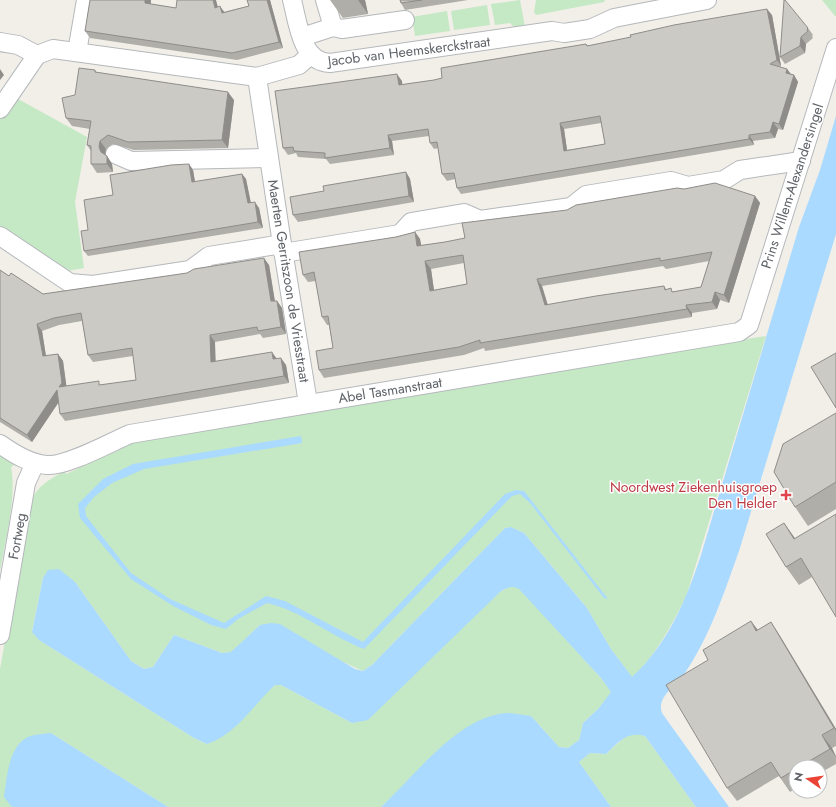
<svg xmlns="http://www.w3.org/2000/svg" width="836" height="807" font-family="Jost,sans-serif">
<style>
.green{fill:#c5e8c5}
.water{fill:#aadaff}
.lines{fill:none;stroke-linecap:round;stroke-linejoin:round}
.minor-casing{stroke:#b5b8bc;stroke-width:20}
.minor{stroke:#fff;stroke-width:18}
.wall{fill:#afaea9;fill-rule:evenodd}
.shaded-wall{fill:#8f8d8a}
.building{fill:#cccac5;stroke:#8f8d8a;fill-rule:evenodd}
.health-dot{fill:#e0444e;stroke:#fff;stroke-width:1.5}
.labels{text-anchor:middle;dominant-baseline:central;stroke-width:3;stroke-linejoin:round;paint-order:stroke}
.street-label{font-size:14px;fill:#5f6368;stroke:#fff}
.health-label{font-size:14px;fill:#be3a42;stroke:#fff;text-anchor:end}
</style>
<rect width="100%" height="100%" fill="#f1efe8"/>
<g class="green">
<path d="M520,0L525,27L515,28L510,23L495,25L491,4Z"/>
<path d="M536,0H605L604,2L536,15L534,12Z"/>
<path d="M822,0H836V16H835Z"/>
<path d="M487,5L490,25L454,30L451,11Z"/>
<path d="M447,11L450,31L415,36L412,17Z"/>
<path d="M9,94L87,137L75,202L84,268L62,272L0,231V109Z"/>
<path d="M766,336L686,597C671,626 656,655 632,678L611,649L587,608L524,533L511,527L505,528L372,665L363,671L260,625L232,652L222,653L174,635L153,667L144,669L131,661L75,582L43,578L32,631L39,640L194,738L207,744L275,685H281L352,723L500,592C506,588 511,585 519,588L601,678L612,692L598,709L583,723L579,740L568,748L559,747L531,716L397,792L381,807H168L51,733L11,806L12,807H0V669L29,507C34,488 48,480 65,471L66,474L121,449L120,445L347,403Z"/>
<path d="M0,452L11,461L14,465L11,467C17,496 5,542 0,571Z"/>
<path d="M638,734L645,736L696,807H611L579,762L590,753L606,754L627,735Z"/>
</g>
<g class="water">
<path d="M836,116V234L739,551C724,593 710,636 685,673C677,685 656,697 662,713L729,807H696L645,736C626,731 619,742 606,754L590,753L579,762L611,807H381C415,776 458,716 507,713C514,713 523,715 531,716L559,747L568,748L579,740L583,723L598,709L611,692L601,678L519,589C511,585 506,588 500,592L368,720L352,723L281,685H275C253,705 237,734 207,744L194,738L39,640L32,632L43,578L48,570L59,569L75,582L131,661L144,669L153,667L174,635L222,653L231,652L260,625L271,623L280,624L355,669L363,671L372,665L505,528L511,527L524,533L587,608L611,649L632,677C668,644 686,600 701,555L799,227L820,170Z"/>
<path d="M301,436L302,443L144,469L112,483L94,497L85,508L86,516L131,573L170,599L224,623L266,596L285,601L363,642L505,494L516,490L524,491L608,599L604,598L530,503L520,494L512,496L364,649C330,636 302,611 267,603L238,619L226,629L211,625L173,606L131,579L80,518L78,504L103,479L133,464Z"/>
<path d="M51,733L168,807H12L4,797C7,778 8,749 26,738C32,734 44,734 51,733Z"/>
</g>
<g class="lines">
<defs>
<g id="minor">
<path d="M292,0C298,23 301,62 330,63L552,31L564,33L590,29L614,18L707,0"/>
<path d="M325,0L333,27"/>
<path d="M302,37L333,27L342,29L405,20"/>
<path d="M0,42L18,45L37,55"/>
<path d="M77,52L86,0"/>
<path d="M37,55L53,49L257,77L299,65L310,55"/>
<path d="M257,77L282,244L308,403"/>
<path d="M0,109L37,55"/>
<path d="M115,154L131,161L269,158"/>
<path d="M0,236L70,283L93,285L190,270L209,256L282,244"/>
<path d="M283,253L400,234L411,222L464,213L480,220L571,207L586,195L671,181L688,186L724,180L740,170L801,161"/>
<path d="M0,444C14,454 30,464 47,465C66,467 111,442 130,434L739,332L749,325L836,48"/>
<path d="M0,635L26,483L35,463"/>
</g>
</defs>
<use href="#minor" class="minor-casing"/>
<use href="#minor" class="minor"/>
</g>
<g class="wall">
<path d="M90,0H151V4L176,8L218,7L224,12L249,6L247,0H270L283,48L237,60L90,38L85,31Z"/>
<path d="M330,0H365L368,14L343,18Z"/>
<path d="M400,0H468L405,10L401,3Z"/>
<path d="M772,15L781,66L780,67L787,69L791,74L794,75L798,82L783,130L778,129L775,138L753,141L754,145L461,194L457,188L455,179L447,181L442,174L438,148L434,149L430,143L429,136L392,141L394,155L330,164L326,159L298,157L296,153L288,155L283,148L402,81V85L434,80L586,44L588,46ZM601,123L605,144L567,150L564,129Z"/>
<path d="M808,28L813,35L812,36L813,38L806,44L805,53L785,64L780,57Z"/>
<path d="M95,70L97,73L234,100L228,148L134,150L113,144L106,149L105,155L107,156L112,164L113,172L97,173L91,164V151L87,145L90,129L72,126L66,118L75,95Z"/>
<path d="M189,164L193,170L195,182L242,174L246,179L251,203L259,208L263,228L88,256L84,251L88,230L113,195Z"/>
<path d="M406,172L410,179L414,202L298,222L293,215L324,191Z"/>
<path d="M755,196L760,203L729,303L720,300L717,309L692,313V317L485,351L484,348L464,355L324,378L319,370L333,348L329,325H327L322,317L316,281L308,282L303,275L396,237L415,232L420,239L421,246ZM709,261L701,287L674,292L666,289L664,286L548,305L542,286L663,266L666,269ZM464,263L467,284L434,290L431,269Z"/>
<path d="M269,265L275,301H277L282,308L286,334L263,338L260,334L215,342V362L277,358L286,365L289,383L65,421L60,414L59,402L32,442L0,422V270L9,276L43,294ZM82,321L88,355L93,362L133,356L136,380L101,385L66,386L63,361L58,354L46,356L42,331L59,325Z"/>
<path d="M836,413V509L808,526L795,507Z"/>
<path d="M784,523L795,539L812,577L799,585L786,567Z"/>
<path d="M771,622L780,636L836,729V746L832,748L836,756V764L820,773V767H796V788L790,792L779,776L737,801L727,788L758,630Z"/>
</g>
<g class="shaded-wall">
<path d="M145,0H151L150,10L145,3Z"/>
<path d="M213,0H216L220,15L215,8Z"/>
<path d="M267,0H270L283,48L279,42Z"/>
<path d="M358,0H365L368,14Z"/>
<path d="M220,6L225,13H222Z"/>
<path d="M767,9L772,15L781,66L777,60Z"/>
<path d="M801,37L806,44L805,53L800,46Z"/>
<path d="M0,69L4,75L0,80Z"/>
<path d="M787,69L792,76L786,73Z"/>
<path d="M397,74L402,81L403,92L399,85Z"/>
<path d="M794,75L798,82L783,130L779,124Z"/>
<path d="M228,92L234,100L228,148L222,140Z"/>
<path d="M773,122L778,129L775,138L770,132Z"/>
<path d="M560,123L564,129L568,157L564,151Z"/>
<path d="M388,135L392,141L394,155L390,148Z"/>
<path d="M749,135L753,141L754,145L749,139Z"/>
<path d="M100,141L106,149L105,155L101,152L99,147Z"/>
<path d="M107,156L112,164L113,172L107,164Z"/>
<path d="M189,164L193,170L196,188L192,182Z"/>
<path d="M406,172L410,179L414,202L409,196Z"/>
<path d="M242,174L246,179L252,209L248,203Z"/>
<path d="M755,196L760,203L729,303L724,295Z"/>
<path d="M255,202L259,208L263,228L258,222Z"/>
<path d="M415,232L420,239L423,254L417,246Z"/>
<path d="M264,258L269,265L276,309L271,301Z"/>
<path d="M425,261L431,269L435,298L430,291Z"/>
<path d="M537,279L542,286L550,313L545,305Z"/>
<path d="M715,292L720,300L717,309L712,302Z"/>
<path d="M277,301L282,308L286,334L281,327Z"/>
<path d="M686,305L692,313V317L687,309Z"/>
<path d="M37,324L42,331L47,363L43,356Z"/>
<path d="M210,335L215,342L216,370L211,362Z"/>
<path d="M272,352L277,359H273Z"/>
<path d="M58,354L63,361L67,390L59,387Z"/>
<path d="M281,358L286,365L289,383L284,376Z"/>
<path d="M57,390L62,397L32,442L27,435Z"/>
<path d="M784,523L797,541L794,539Z"/>
<path d="M751,621L761,634L756,631Z"/>
<path d="M771,622L780,636L836,729V731Z"/>
<path d="M822,735L832,748L836,757L830,749Z"/>
</g>
<g class="building">
<path d="M90,0H145V3L176,8L177,0H213L215,8L220,6L222,13L249,6L247,0H267L279,42L232,53L85,31Z"/>
<path d="M400,0H422L401,3Z"/>
<path d="M784,0H785L808,28L807,29L808,31L801,37L800,46L780,57Z"/>
<path d="M767,9L777,60L770,64L787,69L786,73L794,75L779,124L773,122L770,132L749,135V139L457,188L454,173L442,174L437,142L430,143L428,129L388,135L390,148L325,158V153L294,151L293,147L283,148L275,91L397,74L399,85L434,80L442,78L441,68L586,44L587,46L631,37L630,35L674,25ZM600,116L605,144L564,151L560,123Z"/>
<path d="M79,68L95,70V72L228,92L222,140L128,142L108,135L100,141L99,147L101,152L107,156V164H91V146L87,145L91,121L66,118L62,98L75,95Z"/>
<path d="M189,164L192,182L242,174L248,203L255,202L258,222L84,251L81,231L88,230L84,200L113,195L110,175L171,165Z"/>
<path d="M406,172L409,196L293,215L290,197L324,191L323,186Z"/>
<path d="M715,183L755,196L724,295L715,292L712,302L686,305L687,309L480,343V340L459,347L319,370L316,351L333,348L328,316L322,317L314,272L303,275L299,252L396,237L415,232L417,246L445,242L465,238L462,223L567,210L576,205L677,188L684,189ZM712,252L701,287L672,292L671,288L665,290L664,286L596,296L545,305L537,279L660,258V261ZM463,255L467,284L430,291L425,261Z"/>
<path d="M264,258L271,301H277L281,327L258,331L257,327L210,335L211,362L272,352L273,359L281,358L284,376L60,414L57,390L27,435L0,418V270L9,276L11,273L43,294L187,273L194,269ZM81,313L88,355L132,348L136,380L99,385V381L59,387L62,383L58,354L43,356L37,324L54,318Z"/>
<path d="M836,353V408L811,367Z"/>
<path d="M836,413V482L795,507L774,472L783,444Z"/>
<path d="M836,514V617L801,558L786,567L766,534L784,523L794,539Z"/>
<path d="M751,621L756,631L771,622L834,728L822,735L830,749L799,767H796V769L781,778L771,762L727,788L666,685L708,660L703,650Z"/>
</g>
<path class="health-dot" d="M784 489h4v4h4v4h-4v4h-4v-4h-4v-4h4z"/>
<g class="labels">
<g class="street-label">
<text transform="translate(409 51) rotate(-7)">Jacob van Heemskerckstraat</text>
<text transform="translate(792 186) rotate(-72)">Prins Willem-Alexandersingel</text>
<text transform="translate(289 281) rotate(81)">Maerten Gerritszoon de Vriesstraat</text>
<text transform="translate(390 390) rotate(-9)">Abel Tasmanstraat</text>
<text transform="translate(17 536) rotate(-80)">Fortweg</text>
</g>
<g class="health-label">
<text x="777" y="487">Noordwest Ziekenhuisgroep<tspan x="777" dy="16">Den Helder</tspan></text>
</g>
</g>
<g transform="translate(808 779) rotate(283)"><circle r="19" fill="#ffffff" stroke="#bfc1c3"/>
<path d="M0-3L7 15L0 10L-7 15Z" fill="#ea4335"/>
<text y="-6" font-size="11" font-weight="bold" text-anchor="middle" fill="#5f6368">N</text>
</g>
</svg>
